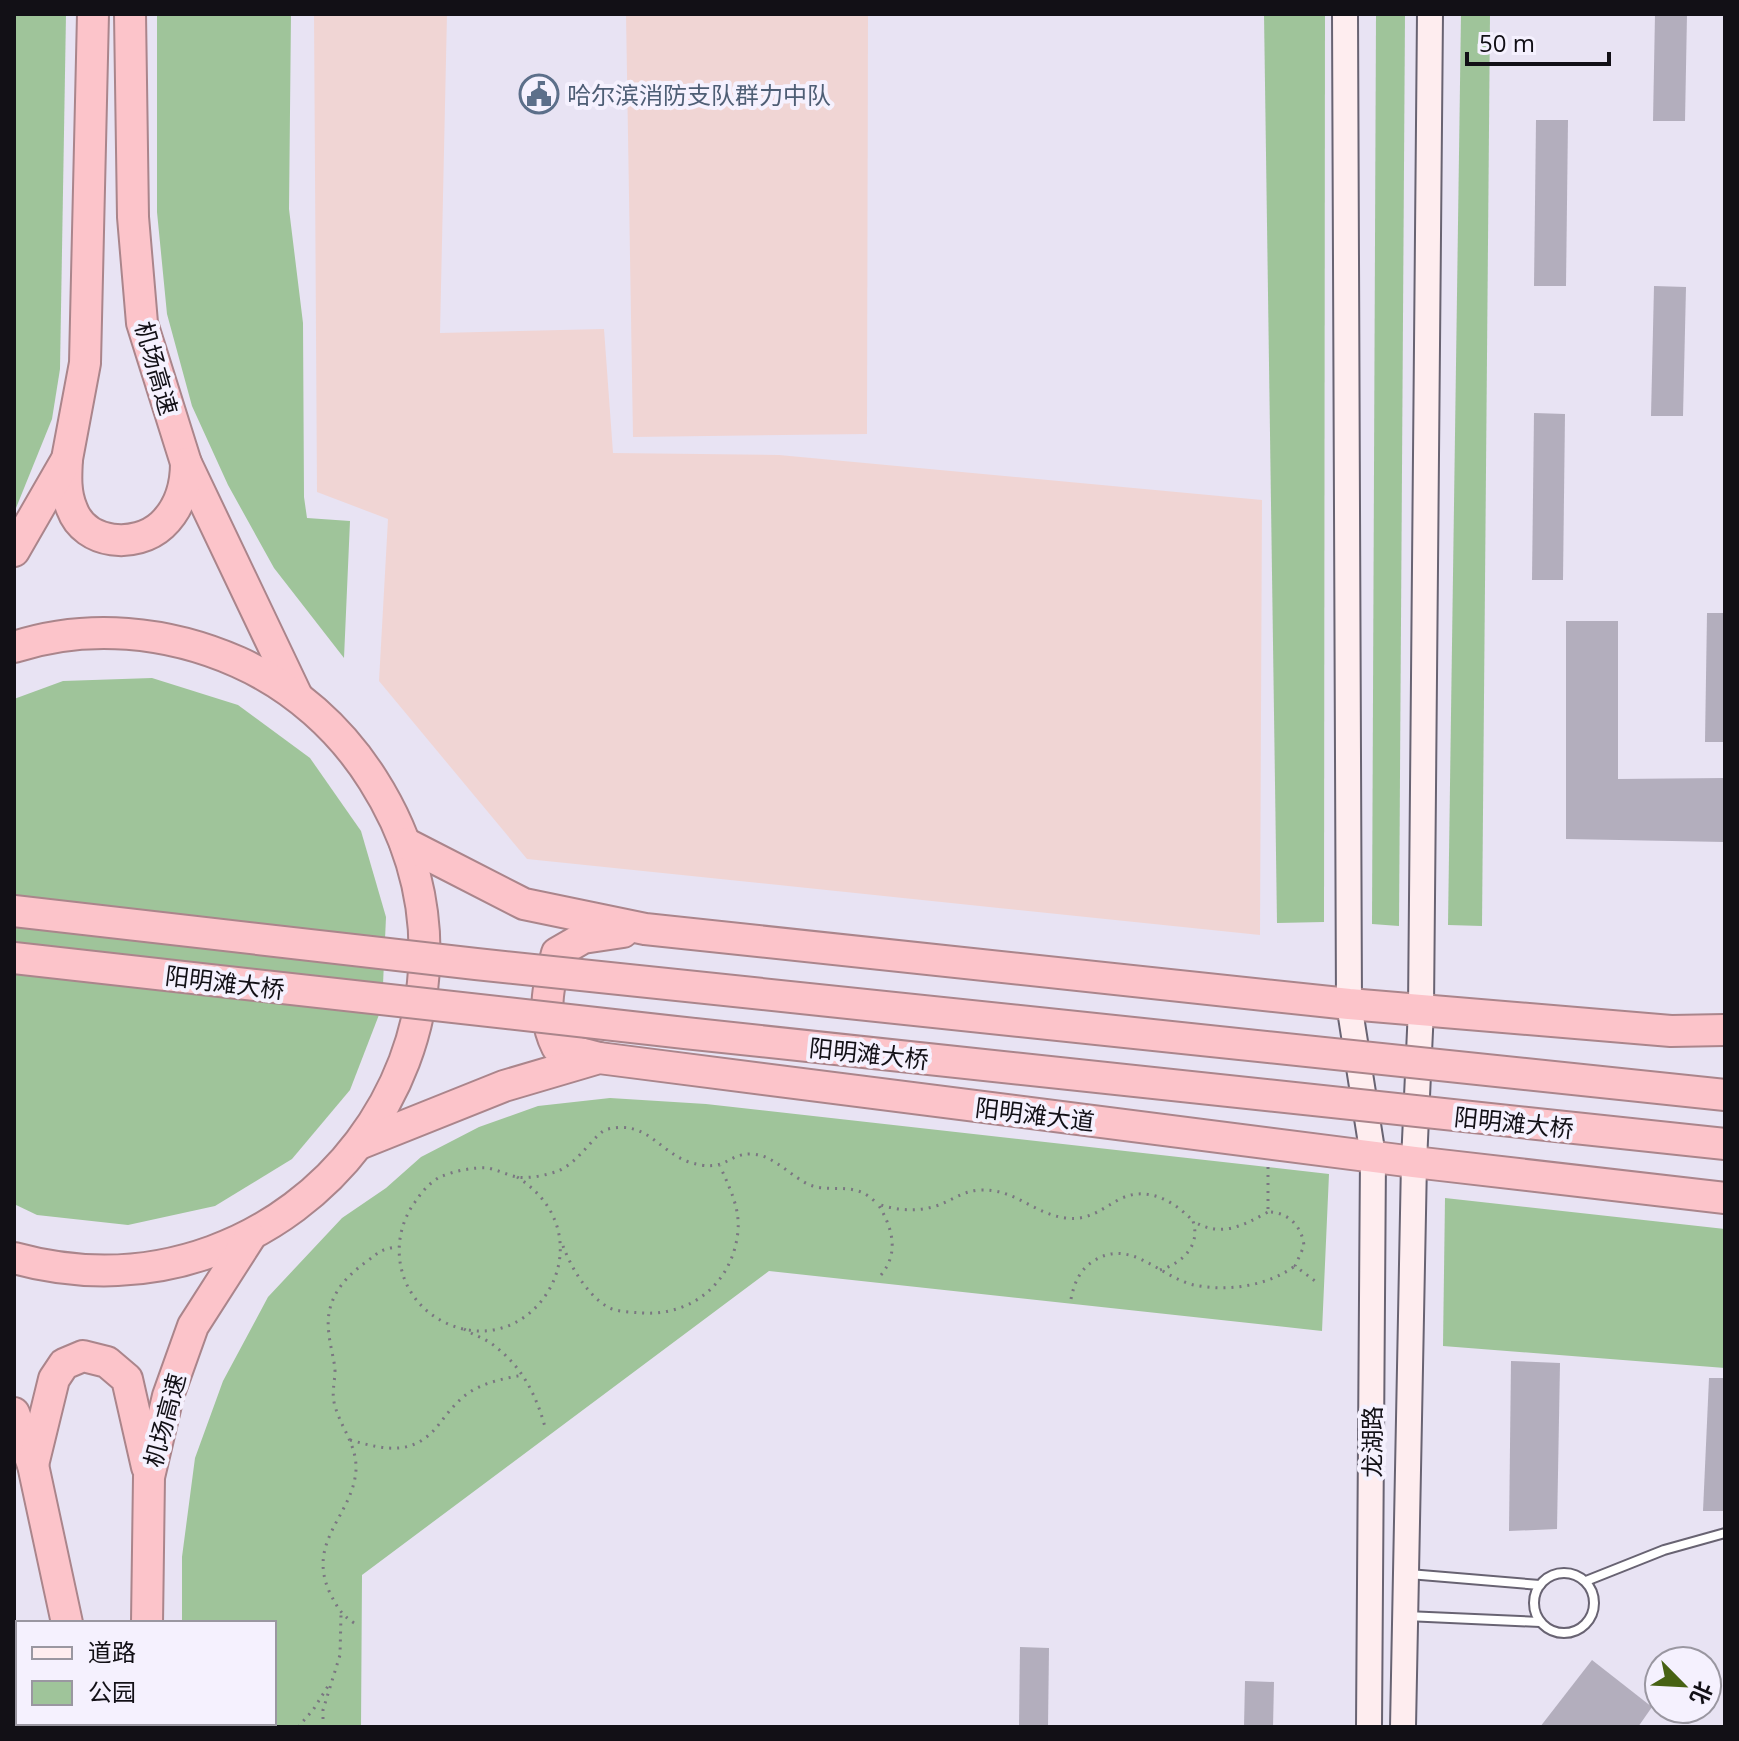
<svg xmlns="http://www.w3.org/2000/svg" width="1739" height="1741" font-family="'Open Sans','Noto Sans SC',sans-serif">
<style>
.industrial{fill:#f0d5d4}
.green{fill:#9fc49a}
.building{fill:#b3aebd}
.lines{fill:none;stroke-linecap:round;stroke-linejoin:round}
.lane-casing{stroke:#686372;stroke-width:12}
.secondary-casing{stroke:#686372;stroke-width:28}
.highway-casing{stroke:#aa858b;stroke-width:34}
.path{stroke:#7a7681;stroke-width:3;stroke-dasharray:2 6;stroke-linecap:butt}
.lane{stroke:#fff;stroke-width:8}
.secondary{stroke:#feedef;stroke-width:24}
.highway{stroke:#fcc4ca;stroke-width:30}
.highway-bridge-casing{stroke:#aa858b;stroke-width:34;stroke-linecap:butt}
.highway-bridge{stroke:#fcc4ca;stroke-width:30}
.labels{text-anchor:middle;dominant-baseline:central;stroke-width:8;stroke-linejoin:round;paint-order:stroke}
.service-label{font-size:24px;fill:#4e5e75;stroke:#f5f1fe;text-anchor:start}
.street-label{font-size:24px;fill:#121016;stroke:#f5f1fe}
</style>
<rect width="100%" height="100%" fill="#e8e3f3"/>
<g class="industrial">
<path d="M314,14H447L440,333L604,329L613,453L779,455L1262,500L1260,935L527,859L379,681L388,519L317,492Z"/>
<path d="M626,14H868L867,434L633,437Z"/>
</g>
<g class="green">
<path d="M14,14H66L60,369L52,419L14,513Z"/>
<path d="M157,14H291L289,209L303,323L304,497L307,518L350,521L344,658L274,568L228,485L192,406L167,314L157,212Z"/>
<path d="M1264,14H1325L1324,922L1277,923Z"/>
<path d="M1376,14H1405L1399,926L1372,924Z"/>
<path d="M1461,14H1490L1482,926L1448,925Z"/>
<path d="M152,678L238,705L310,758L361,831L386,917L382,1007L350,1090L292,1159L215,1206L128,1225L37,1215L14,1204V699L63,681Z"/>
<path d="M610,1098L706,1104L1329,1174L1322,1331L769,1271L362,1575L361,1727H182V1723H274V1623H182V1557L195,1458L223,1381L268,1297L342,1218L386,1188L421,1157L479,1127L538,1106Z"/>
<path d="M1445,1198L1725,1229V1368L1443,1346Z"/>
</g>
<g class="building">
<path d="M1655,14H1687L1685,121H1653Z"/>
<path d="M1536,120H1568L1566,286H1534Z"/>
<path d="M1654,286L1686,287L1683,416H1651Z"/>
<path d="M1534,413L1565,414L1563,580H1532Z"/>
<path d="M1707,613H1725V742H1705Z"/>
<path d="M1566,621H1618V779L1725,778V842L1566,839Z"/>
<path d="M1511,1361L1560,1363L1557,1529L1509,1531Z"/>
<path d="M1709,1378H1725V1511H1703Z"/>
<path d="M1020,1647L1049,1648L1048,1727H1019Z"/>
<path d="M1592,1660L1652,1707L1638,1727H1540Z"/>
<path d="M1245,1681L1274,1682L1273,1727H1244Z"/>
</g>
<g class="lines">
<defs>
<g id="lane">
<circle cx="1564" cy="1603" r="30"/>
<path d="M1409,1574L1540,1585"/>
<path d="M1586,1581L1664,1550L1725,1533"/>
<path d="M1406,1616L1540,1622"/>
</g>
<g id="secondary">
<path d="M1345,14L1349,1004L1373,1156L1369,1727"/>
<path d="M1403,1727L1414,1162L1421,1009L1430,14"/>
</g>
<g id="highway">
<path d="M130,14L133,217L142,323L186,463L297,696"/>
<path d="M67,459C66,476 65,493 72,509C85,545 136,549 162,525C180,508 186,486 186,463"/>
<path d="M14,551L67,459L85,363L93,14"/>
<path d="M14,647C88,623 168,631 238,662C294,687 341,729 373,780C532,1030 298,1336 14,1258"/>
<path d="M405,843L524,904L645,929L1349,1004L1671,1031L1725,1030"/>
<path d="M599,1058L557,1047C541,1015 548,986 557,953L583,938L623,932"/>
<path d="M359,1144L504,1086L599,1058L1414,1162L1725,1198"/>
<path d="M14,1413L33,1465L67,1623"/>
<path d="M33,1465L54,1379L64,1364L83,1356L107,1362L127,1379L147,1467"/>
<path d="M147,1623L149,1477L168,1396L193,1326L250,1237"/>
<path d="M68,1723V1727"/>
<path d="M146,1727V1723"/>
</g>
</defs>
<use href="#lane" class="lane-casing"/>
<use href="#secondary" class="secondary-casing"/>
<use href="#highway" class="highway-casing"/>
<g class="path">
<path d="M1268,1167V1212C1288,1212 1302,1226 1304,1246L1295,1266L1319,1284"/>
<path d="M517,1177C613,1238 532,1368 442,1321C398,1298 386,1242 415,1202C421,1193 430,1182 440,1177C454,1171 473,1167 488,1168C498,1170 507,1175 517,1177C529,1179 547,1175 558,1171C580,1162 596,1131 608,1129C647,1120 658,1151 689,1162C727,1174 726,1153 752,1154C774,1155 791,1177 810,1185C825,1191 843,1186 858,1191C866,1193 872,1199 878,1204"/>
<path d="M563,1246C571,1267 586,1293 606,1306C615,1312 630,1312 642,1313C693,1316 733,1282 738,1231C740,1207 729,1187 720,1166"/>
<path d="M1160,1270C1182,1263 1201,1246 1193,1221C1221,1238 1242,1226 1268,1212"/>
<path d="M881,1275C900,1252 892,1227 878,1204C898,1211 919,1212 939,1205C952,1200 964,1191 979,1190C1015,1188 1033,1214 1066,1218C1090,1221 1102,1208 1122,1198C1149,1186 1175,1202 1193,1221"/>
<path d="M1071,1299C1074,1284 1079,1271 1092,1262C1130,1236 1159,1277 1194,1285C1228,1292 1267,1286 1295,1266"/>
<path d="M464,1329C473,1335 484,1338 492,1344C521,1365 536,1394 545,1427"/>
<path d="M350,1440C386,1450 414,1457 440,1423C450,1410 460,1397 475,1389C490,1381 507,1378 523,1375"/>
<path d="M354,1623C341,1615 336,1605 329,1591C307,1540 353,1515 356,1470C357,1445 341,1428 335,1406C331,1393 335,1383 335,1370C334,1358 330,1346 329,1334C324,1302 342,1279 366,1262C378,1253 382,1248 398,1247"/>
<path d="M298,1727L313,1710L330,1683"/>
<path d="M323,1727V1710L340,1655L341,1615"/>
</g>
<use href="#lane" class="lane"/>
<use href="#secondary" class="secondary"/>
<use href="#highway" class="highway"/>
<defs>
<g id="highway-bridge">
<path d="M14,911L476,964L1725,1095"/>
<path d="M14,958L685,1033L1725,1144"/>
</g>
</defs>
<use href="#highway-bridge" class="highway-bridge-casing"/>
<use href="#highway-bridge" class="highway-bridge"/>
</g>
<defs>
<symbol id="civic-ring" viewBox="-11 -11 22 22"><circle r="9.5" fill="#f5f1fe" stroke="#5c6f8a" stroke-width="1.5"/><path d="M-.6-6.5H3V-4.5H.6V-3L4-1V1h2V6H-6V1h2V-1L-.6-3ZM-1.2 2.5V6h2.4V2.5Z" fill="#5c6f8a"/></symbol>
</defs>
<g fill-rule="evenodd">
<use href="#civic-ring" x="517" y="72" width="44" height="44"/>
</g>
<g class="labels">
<g class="service-label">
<text x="567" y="94">哈尔滨消防支队群力中队</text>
</g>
<g class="street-label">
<text transform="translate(157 368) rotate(74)">机场高速</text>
<text transform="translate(225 982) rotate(7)">阳明滩大桥</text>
<text transform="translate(869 1053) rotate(6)">阳明滩大桥</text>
<text transform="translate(1035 1114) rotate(7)">阳明滩大道</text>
<text transform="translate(1514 1122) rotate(6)">阳明滩大桥</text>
<text transform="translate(164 1420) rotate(-75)">机场高速</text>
<text transform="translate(1371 1442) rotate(-90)">龙湖路</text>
</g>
</g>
<rect width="1739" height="1741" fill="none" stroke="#121016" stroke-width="32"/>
<rect x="16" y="1621" width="260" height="104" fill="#f5f1fe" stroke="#9a97a1" stroke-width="2"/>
<rect x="32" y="1647" width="40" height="12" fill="#feedef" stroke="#9a97a1" stroke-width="2"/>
<text x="88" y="1661" font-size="24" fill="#121016">道路</text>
<rect x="32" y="1681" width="40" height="24" fill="#9fc49a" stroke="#9a97a1" stroke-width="2"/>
<text x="88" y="1701" font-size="24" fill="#121016">公园</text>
<g transform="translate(1683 1685) rotate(114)"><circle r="38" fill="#f5f1fe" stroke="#9a97a1" stroke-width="2"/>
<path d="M0-6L14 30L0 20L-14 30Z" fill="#476213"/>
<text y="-12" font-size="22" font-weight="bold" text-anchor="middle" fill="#121016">北</text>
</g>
<path d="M1467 52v12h142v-12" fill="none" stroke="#121016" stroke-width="4"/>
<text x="1479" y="52" font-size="24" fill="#121016" stroke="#f5f1fe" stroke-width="6" paint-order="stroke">50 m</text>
</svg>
